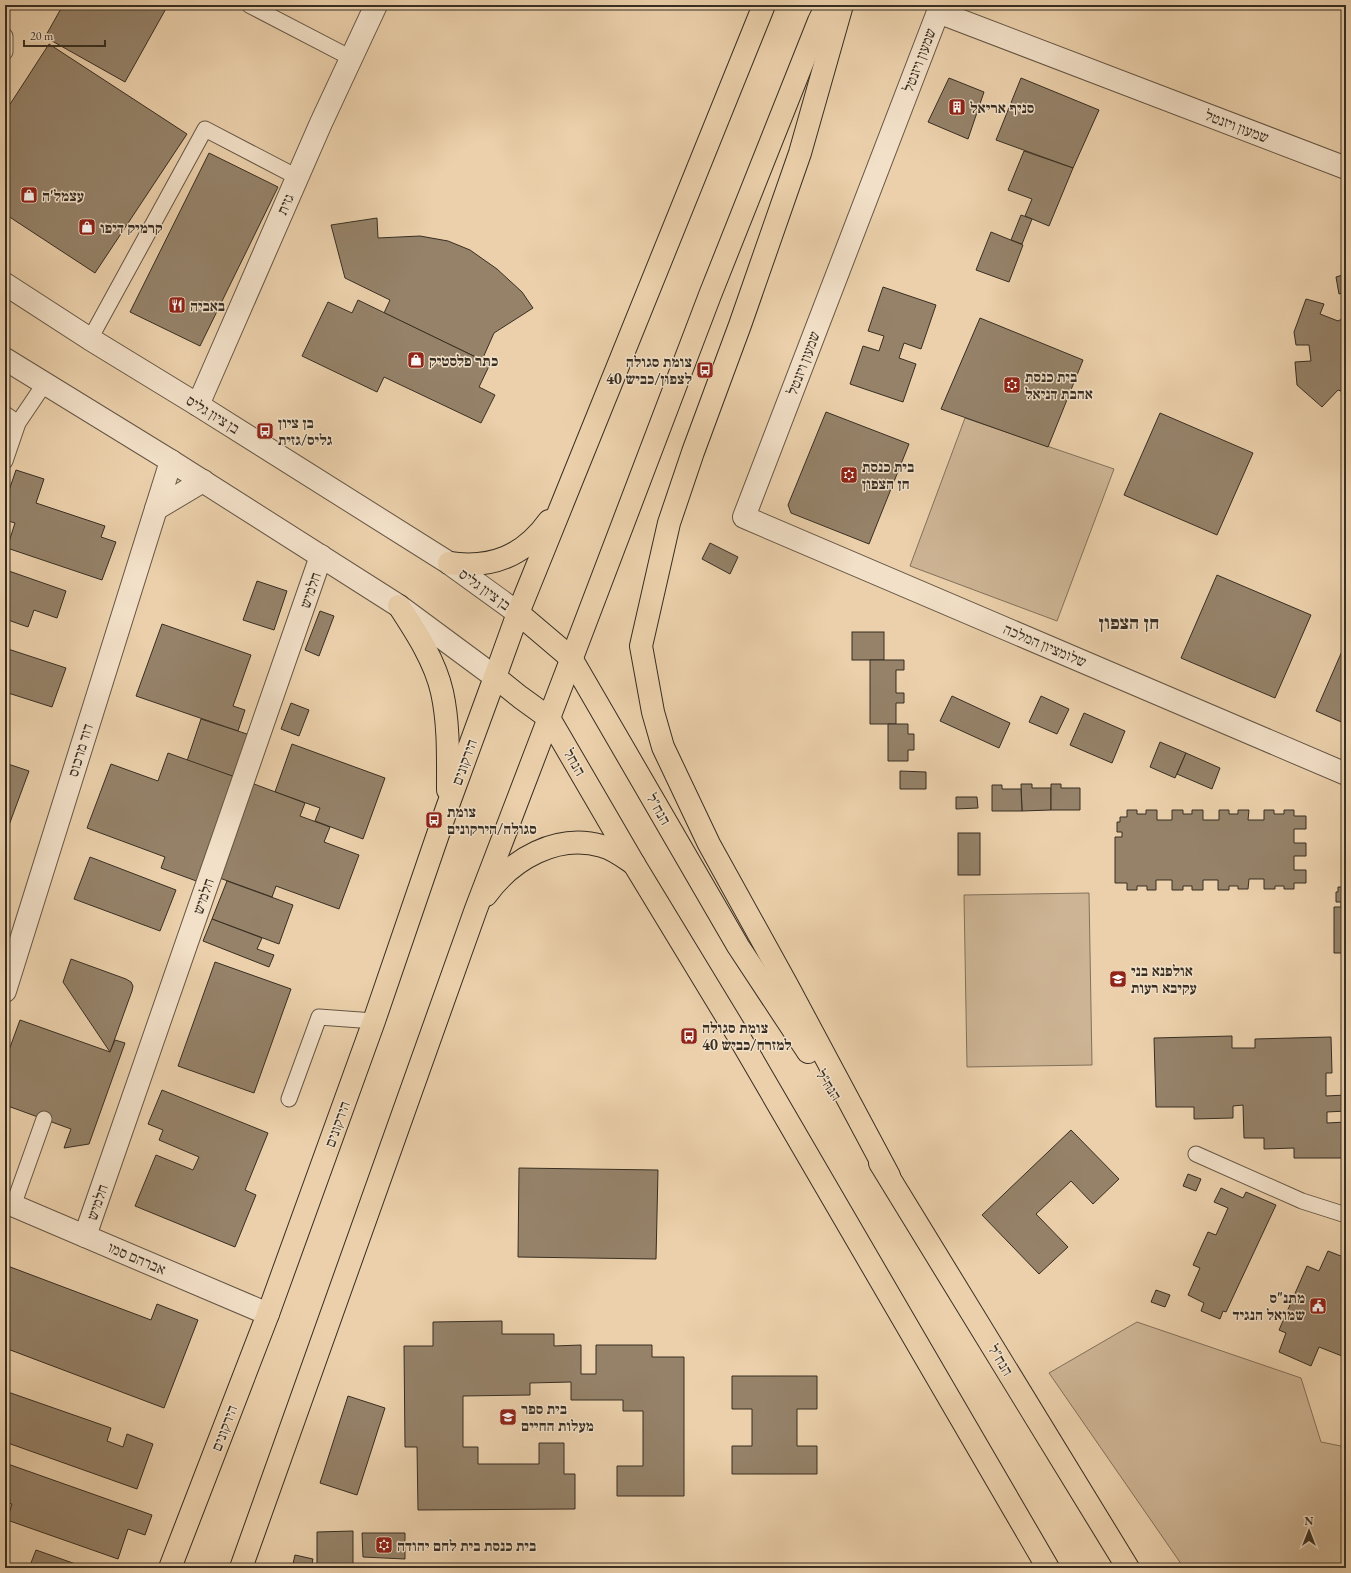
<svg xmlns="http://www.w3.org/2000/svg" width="1351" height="1573" font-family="'EB Garamond','Frank Ruhl Libre',serif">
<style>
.green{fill:#cdb494;stroke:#82715b}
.building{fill:#958269;stroke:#382e22}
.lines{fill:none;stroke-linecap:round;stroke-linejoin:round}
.service-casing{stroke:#655644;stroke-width:17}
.minor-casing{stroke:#655644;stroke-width:24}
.tertiary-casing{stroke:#655644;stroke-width:24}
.primary-casing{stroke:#382e22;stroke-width:24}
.trunk-casing{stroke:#382e22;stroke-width:24}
.service{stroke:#f2e0c8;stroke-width:15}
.minor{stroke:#f2e0c8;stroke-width:22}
.tertiary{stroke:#f2e0c8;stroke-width:22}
.primary{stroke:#ebd0ab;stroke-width:22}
.trunk{stroke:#ebd0ab;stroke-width:22}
.labels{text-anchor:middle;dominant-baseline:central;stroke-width:3;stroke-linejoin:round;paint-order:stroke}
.street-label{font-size:15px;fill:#382e22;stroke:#f2e0c8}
.poi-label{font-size:15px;font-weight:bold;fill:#382e22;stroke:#f2e0c8;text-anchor:start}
.district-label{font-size:19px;font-weight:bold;fill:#382e22;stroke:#f2e0c8}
</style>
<rect width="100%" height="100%" fill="#ebd0ab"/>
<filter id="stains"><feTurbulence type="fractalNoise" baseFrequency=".005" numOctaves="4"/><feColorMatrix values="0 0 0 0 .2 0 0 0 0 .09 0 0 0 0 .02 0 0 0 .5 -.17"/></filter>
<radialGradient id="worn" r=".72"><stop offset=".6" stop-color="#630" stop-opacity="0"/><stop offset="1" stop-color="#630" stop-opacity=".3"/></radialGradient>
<g class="green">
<path d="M965,418L1114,469L1057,621L910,566Z"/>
<path d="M1089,893L1092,1065L967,1067L964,895Z"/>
<path d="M1137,1322L1301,1378L1321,1442L1346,1447V1568H1184L1049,1373Z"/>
</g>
<g class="building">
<path d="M63,5H168L125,82L45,37Z"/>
<path d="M49,44L187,134L95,273L5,214V112Z"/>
<path d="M949,78L984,92L968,139L928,122Z"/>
<path d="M1021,78L1099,110L1073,168L996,140Z"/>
<path d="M1024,151L1073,168L1049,226L1025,216L1032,199L1008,190Z"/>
<path d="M209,153L278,187L200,346L130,312Z"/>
<path d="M1021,215L1032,219L1022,244L1011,240Z"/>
<path d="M377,218L378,238L420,236L448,241L470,250L497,269L522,292L533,308L494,333L482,360L384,313L390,300L345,278L331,225Z"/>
<path d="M991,232L1023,245L1009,282L976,270Z"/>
<path d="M1346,274V292L1339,294L1336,277Z"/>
<path d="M883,287L936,305L921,349L904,343L899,358L916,364L903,402L850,384L863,346L879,351L884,336L868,331Z"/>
<path d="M1306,299L1324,304L1320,314L1338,321L1346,317V393L1338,390L1322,407L1297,385L1295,362L1311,361L1309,345H1296L1294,332Z"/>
<path d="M358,300L490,364L479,387L495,395L481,423L384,377L377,392L302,356L328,302L352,313Z"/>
<path d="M980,318L1083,360L1048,447L941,409Z"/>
<path d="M826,412L909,444L869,544L791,513L788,505Z"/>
<path d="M1160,413L1253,453L1217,535L1124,495Z"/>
<path d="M16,470L44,479L36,503L105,526L101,537L116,542L102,580L7,548L15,523L5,520V502Z"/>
<path d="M710,543L738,557L730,574L702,559Z"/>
<path d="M6,570L66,591L57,618L34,610L28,627L5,619Z"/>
<path d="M1217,575L1311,615L1275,698L1181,658Z"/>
<path d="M257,581L287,591L274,630L243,620Z"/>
<path d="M320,611L334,616L319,656L305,650Z"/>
<path d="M162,624L251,655L233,706L245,710L238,731L136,696Z"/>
<rect x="852" y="632" width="32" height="28"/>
<path d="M1346,642V724L1316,711Z"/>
<path d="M5,648L66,668L52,707L5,692Z"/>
<path d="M870,660H904V670H896V693H904V703H896V724H870Z"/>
<path d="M952,696L1010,723L999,748L940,721Z"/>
<path d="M1041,696L1069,709L1057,734L1029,722Z"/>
<path d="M291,703L309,710L299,736L281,729Z"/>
<path d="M1084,713L1125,731L1112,763L1070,745Z"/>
<path d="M201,719L253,736L238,778L187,761Z"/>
<path d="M888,724H908V734H914V750H908V761H888Z"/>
<path d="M1160,742L1186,753L1175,778L1150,767Z"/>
<path d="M292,744L385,778L363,839L315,821L320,808L275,792Z"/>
<path d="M168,753L238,778L199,882L161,868L165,857L87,828L111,764L158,781Z"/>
<path d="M1186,753L1220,768L1212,789L1177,774Z"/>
<path d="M5,763L29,771L5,836Z"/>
<path d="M900,771L926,772V789H900Z"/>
<path d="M238,778L305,803L300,816L330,827L324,842L359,855L339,909L276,886L272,897L203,872Z"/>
<path d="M1021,784H1032V788H1051V810L1022,811Z"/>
<path d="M1051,784H1061V788H1080V810H1051Z"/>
<path d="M992,785H1002V789H1021L1022,811H992Z"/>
<path d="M956,797H977L978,808L956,809Z"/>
<path d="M1127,810H1137V814H1146V810H1157V820H1172V810H1183V814H1192V810H1203V820H1219V810H1229V814H1238V810H1249L1248,820H1264V810H1274V814H1284V810H1294V816H1306V829H1294V843H1306V856H1294V870H1306V883H1294V889H1284V886H1275V889H1264V879H1249L1248,889H1238V886H1229V890H1218V880H1203V890H1192V886H1183V890H1172V880H1156V890H1147V886H1137V890H1127V883H1115V837H1122V832H1117V822H1120V817H1127Z"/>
<rect x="958" y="833" width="22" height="42"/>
<path d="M90,857L176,890L160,931L74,899Z"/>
<path d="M227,881L293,905L279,944L212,919Z"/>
<path d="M1345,881H1346V959L1345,953H1334V907H1341V902H1336V892H1338V887H1345Z"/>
<path d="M212,919L262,938L257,949L274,955L269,967L203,941Z"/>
<path d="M71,959L126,979L131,982L133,986L132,991L110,1052L63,982Z"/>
<path d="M215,962L291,989L254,1093L178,1066Z"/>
<path d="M20,1020L110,1052L115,1040L125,1043L89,1144L64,1148L71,1129L5,1105V1061Z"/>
<path d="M1232,1036V1048H1255V1039L1331,1037L1332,1073H1326V1096L1346,1095V1111L1327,1112V1123L1346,1122V1158H1294V1148L1264,1149V1138H1244L1243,1105L1233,1106V1118L1194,1119V1107H1156L1154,1038Z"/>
<path d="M162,1090L268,1133L245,1190L256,1195L235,1247L135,1206L156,1155L193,1170L199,1157L159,1140L163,1130L148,1124Z"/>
<path d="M1071,1130L1119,1179L1093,1204L1071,1181L1036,1214L1068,1247L1039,1274L982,1215Z"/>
<path d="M519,1168L658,1170L656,1259L518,1257Z"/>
<path d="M1188,1174L1201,1179L1196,1191L1183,1186Z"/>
<path d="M1221,1188L1243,1198L1246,1192L1276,1205L1226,1312L1223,1311L1220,1319L1201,1311L1204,1303L1188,1295L1200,1268L1193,1265L1208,1232L1216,1235L1228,1208L1214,1202Z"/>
<path d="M1328,1251L1346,1258V1278L1345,1281L1346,1282V1354L1342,1356L1319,1347L1311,1366L1279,1352L1286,1333L1279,1330L1307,1266L1319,1271Z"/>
<path d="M5,1265L151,1320L157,1304L198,1320L164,1408L5,1348Z"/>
<path d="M1156,1290L1170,1295L1165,1307L1151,1302Z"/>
<path d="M502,1321V1334H554V1346L581,1345V1374H596V1345H652V1357H684V1496H617V1466H643V1411H623V1400H571V1382L530,1383V1395L463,1396V1447H478V1464H539V1443H564V1474H575V1509L418,1510L417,1447H405L404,1346H433V1322Z"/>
<path d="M732,1376H817V1409H797V1446H817V1474H732V1446H752V1409H732Z"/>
<path d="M5,1391L111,1428L107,1441L123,1447L127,1434L153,1444L137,1489L5,1442Z"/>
<path d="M348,1396L385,1408L357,1495L320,1483Z"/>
<path d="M5,1463L152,1515L145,1535L128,1529L118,1559L7,1520L12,1504L5,1502Z"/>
<path d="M353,1531V1566L406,1565V1568H317V1532Z"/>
<path d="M362,1533H405V1559L363,1557Z"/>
<path d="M36,1550L87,1568H29Z"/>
<path d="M295,1555L313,1559L311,1568H292Z"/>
<path d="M571,1566V1568H493V1567Z"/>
</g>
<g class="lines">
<defs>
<g id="service">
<path d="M249,5L351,58"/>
<path d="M5,36V52"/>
<path d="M90,339L205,129L297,177"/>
<path d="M5,414L18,423"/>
<path d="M5,461L18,423L45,383"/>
<path d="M289,1099L319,1017L374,1021"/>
<path d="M1196,1154L1302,1201L1346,1215"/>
<path d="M13,1206L44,1119"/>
</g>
<g id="minor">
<path d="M1346,168L938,12L744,517L1346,774"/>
<path d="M198,405L321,123L376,5"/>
<path d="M156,509L203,481"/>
<path d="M5,991L171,461"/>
<path d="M5,1202L268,1314"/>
<path d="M85,1236L321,556"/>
</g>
<g id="tertiary">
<path d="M5,284L90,339L198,405L449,563L518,613"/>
<path d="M5,359L171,461L399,606L495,677"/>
</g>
<g id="primary">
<path d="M399,606C416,632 435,661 442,692C449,724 448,757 448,790"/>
<path d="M486,895C512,859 557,833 602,846C614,849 624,857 634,864"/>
<path d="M170,1568L268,1314L374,1021L447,808L495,677"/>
<path d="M241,1568L476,909L549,718"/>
</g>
<g id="trunk">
<path d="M764,5L563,502L518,613L495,677L520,697L549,718L634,864L739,1037L1048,1568"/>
<path d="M842,5L800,153L740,325L693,452L669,523L641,646L653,712L663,747L709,844L787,985L889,1176"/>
<path d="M449,563C492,569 524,556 549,521"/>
<path d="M518,613L571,658L738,946L808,1052"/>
<path d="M549,718L710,295L819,21L827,5"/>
<path d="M880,1163L1128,1568"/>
</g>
</defs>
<use href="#service" class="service-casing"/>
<use href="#minor" class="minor-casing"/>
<use href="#tertiary" class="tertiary-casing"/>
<use href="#primary" class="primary-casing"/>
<use href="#trunk" class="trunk-casing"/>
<use href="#service" class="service"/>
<use href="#minor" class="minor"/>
<use href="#tertiary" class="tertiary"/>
<use href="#primary" class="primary"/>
<use href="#trunk" class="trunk"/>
</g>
<defs>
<symbol id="building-square" viewBox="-11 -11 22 22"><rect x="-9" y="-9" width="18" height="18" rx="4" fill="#8f2418" stroke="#f2e0c8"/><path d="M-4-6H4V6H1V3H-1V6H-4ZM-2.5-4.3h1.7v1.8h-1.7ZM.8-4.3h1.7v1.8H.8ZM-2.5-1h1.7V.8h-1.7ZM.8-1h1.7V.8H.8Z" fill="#fff"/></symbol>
<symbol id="shop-square" viewBox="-11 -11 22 22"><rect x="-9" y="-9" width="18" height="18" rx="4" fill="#8f2418" stroke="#f2e0c8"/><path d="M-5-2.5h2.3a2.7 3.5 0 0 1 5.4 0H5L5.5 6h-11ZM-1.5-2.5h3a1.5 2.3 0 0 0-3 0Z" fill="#fff"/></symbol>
<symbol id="restaurant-square" viewBox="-11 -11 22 22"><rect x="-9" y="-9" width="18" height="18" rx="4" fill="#8f2418" stroke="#f2e0c8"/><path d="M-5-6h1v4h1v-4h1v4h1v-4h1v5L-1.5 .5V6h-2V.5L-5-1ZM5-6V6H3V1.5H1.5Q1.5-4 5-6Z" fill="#fff"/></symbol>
<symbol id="bus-square" viewBox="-11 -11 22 22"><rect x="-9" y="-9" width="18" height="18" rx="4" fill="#8f2418" stroke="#f2e0c8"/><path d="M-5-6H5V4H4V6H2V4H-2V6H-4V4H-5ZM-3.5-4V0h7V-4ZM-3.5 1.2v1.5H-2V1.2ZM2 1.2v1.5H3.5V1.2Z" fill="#fff"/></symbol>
<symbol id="synagogue-square" viewBox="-11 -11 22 22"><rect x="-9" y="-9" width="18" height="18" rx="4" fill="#8f2418" stroke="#f2e0c8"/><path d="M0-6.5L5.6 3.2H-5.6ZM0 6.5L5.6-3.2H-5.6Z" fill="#fff"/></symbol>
<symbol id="school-square" viewBox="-11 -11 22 22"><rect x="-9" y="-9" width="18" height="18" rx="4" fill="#8f2418" stroke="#f2e0c8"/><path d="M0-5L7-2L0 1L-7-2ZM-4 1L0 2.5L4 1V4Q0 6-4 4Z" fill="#fff"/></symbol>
<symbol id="civic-square" viewBox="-11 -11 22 22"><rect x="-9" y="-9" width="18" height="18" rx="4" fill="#8f2418" stroke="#f2e0c8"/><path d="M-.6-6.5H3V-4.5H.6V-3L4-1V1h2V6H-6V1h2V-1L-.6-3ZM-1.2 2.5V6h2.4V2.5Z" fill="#fff"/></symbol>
</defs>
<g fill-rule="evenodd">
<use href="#building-square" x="947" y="97" width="20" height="20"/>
<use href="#shop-square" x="19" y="185" width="20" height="20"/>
<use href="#shop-square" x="77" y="217" width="20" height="20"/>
<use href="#restaurant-square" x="167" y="295" width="20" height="20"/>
<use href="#shop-square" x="406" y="350" width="20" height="20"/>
<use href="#bus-square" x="695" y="360" width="20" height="20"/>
<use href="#synagogue-square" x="1002" y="375" width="20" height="20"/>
<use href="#bus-square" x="255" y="421" width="20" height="20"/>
<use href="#synagogue-square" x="839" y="465" width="20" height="20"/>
<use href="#bus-square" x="424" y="810" width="20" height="20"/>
<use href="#school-square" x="1108" y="969" width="20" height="20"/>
<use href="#bus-square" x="679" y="1026" width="20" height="20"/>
<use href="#civic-square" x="1308" y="1296" width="20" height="20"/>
<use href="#school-square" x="498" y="1407" width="20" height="20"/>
<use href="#synagogue-square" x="374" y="1535" width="20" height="20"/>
</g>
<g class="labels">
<g class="street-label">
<text transform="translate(919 60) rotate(-69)">שמעון ויזנטל</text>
<text transform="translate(1237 126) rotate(21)">שמעון ויזנטל</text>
<text transform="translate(285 204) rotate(-66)">גזית</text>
<text transform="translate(803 363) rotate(-69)">שמעון ויזנטל</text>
<text transform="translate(213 414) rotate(32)">בן ציון גליס</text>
<text transform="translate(485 589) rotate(36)">בן ציון גליס</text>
<text transform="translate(310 590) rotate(-71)">חלמיש</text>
<text transform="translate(1045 645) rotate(23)">שלומציון המלכה</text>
<text transform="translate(80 750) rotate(-73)">דוד מרכוס</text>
<text transform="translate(464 762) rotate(-70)">הירקונים</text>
<text transform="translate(575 762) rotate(60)">הנחל</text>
<text transform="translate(659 809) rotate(60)">הנח"ל</text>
<text transform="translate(203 896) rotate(-71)">חלמיש</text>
<text transform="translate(829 1085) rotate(57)">הנח"ל</text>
<text transform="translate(337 1124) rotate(-70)">הירקונים</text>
<text transform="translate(97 1202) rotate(-71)">חלמיש</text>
<text transform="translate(137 1258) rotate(23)">אברהם סמו</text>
<text transform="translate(1001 1360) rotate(59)">הנח"ל</text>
<text transform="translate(224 1428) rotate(-69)">הירקונים</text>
</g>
<g class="poi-label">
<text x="970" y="107">סניף אריאל</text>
<text x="42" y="195">עצמל'ה</text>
<text x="100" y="227">קרמיק דיפו</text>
<text x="190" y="305">באביה</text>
<text x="429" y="360">כתר פלסטיק</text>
<text x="692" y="361" text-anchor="end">צומת סגולה<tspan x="692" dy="17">לצפון/כביש 40</tspan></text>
<text x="1025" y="376">בית כנסת<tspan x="1025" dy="17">אהבת דניאל</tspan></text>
<text x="278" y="422">בן ציון<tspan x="278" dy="17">גליס/גזית</tspan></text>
<text x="862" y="466">בית כנסת<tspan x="862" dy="17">חן הצפון</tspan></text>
<text x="447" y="811">צומת<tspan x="447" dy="17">סגולה/הירקונים</tspan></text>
<text x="1131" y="970">אולפנא בני<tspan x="1131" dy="17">עקיבא רעות</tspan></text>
<text x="702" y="1027">צומת סגולה<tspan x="702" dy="17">למזרח/כביש 40</tspan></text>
<text x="1305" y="1297" text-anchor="end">מתנ"ס<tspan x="1305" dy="17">שמואל הנגיד</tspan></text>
<text x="521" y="1408">בית ספר<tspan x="521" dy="17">מעלות החיים</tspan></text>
<text x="397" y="1545">בית כנסת בית לחם יהודה</text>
</g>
<g class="district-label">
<text x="1129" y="622">חן הצפון</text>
</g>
</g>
<rect width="1351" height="1573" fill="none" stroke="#ebd0ab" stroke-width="20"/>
<rect x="6" y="6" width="1339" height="1561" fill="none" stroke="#382e22" stroke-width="2"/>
<rect x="10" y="10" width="1331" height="1553" fill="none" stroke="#382e22"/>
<g transform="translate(1309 1531)" stroke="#f2e0c8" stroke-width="3" paint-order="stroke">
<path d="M0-3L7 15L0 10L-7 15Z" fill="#382e22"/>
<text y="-6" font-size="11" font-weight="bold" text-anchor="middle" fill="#382e22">N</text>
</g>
<path d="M24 40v6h81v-6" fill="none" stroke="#382e22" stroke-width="2"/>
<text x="30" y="40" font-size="12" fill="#382e22" stroke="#f2e0c8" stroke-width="3" paint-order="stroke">20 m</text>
<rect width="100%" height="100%" filter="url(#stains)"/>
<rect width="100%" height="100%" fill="url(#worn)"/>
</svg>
